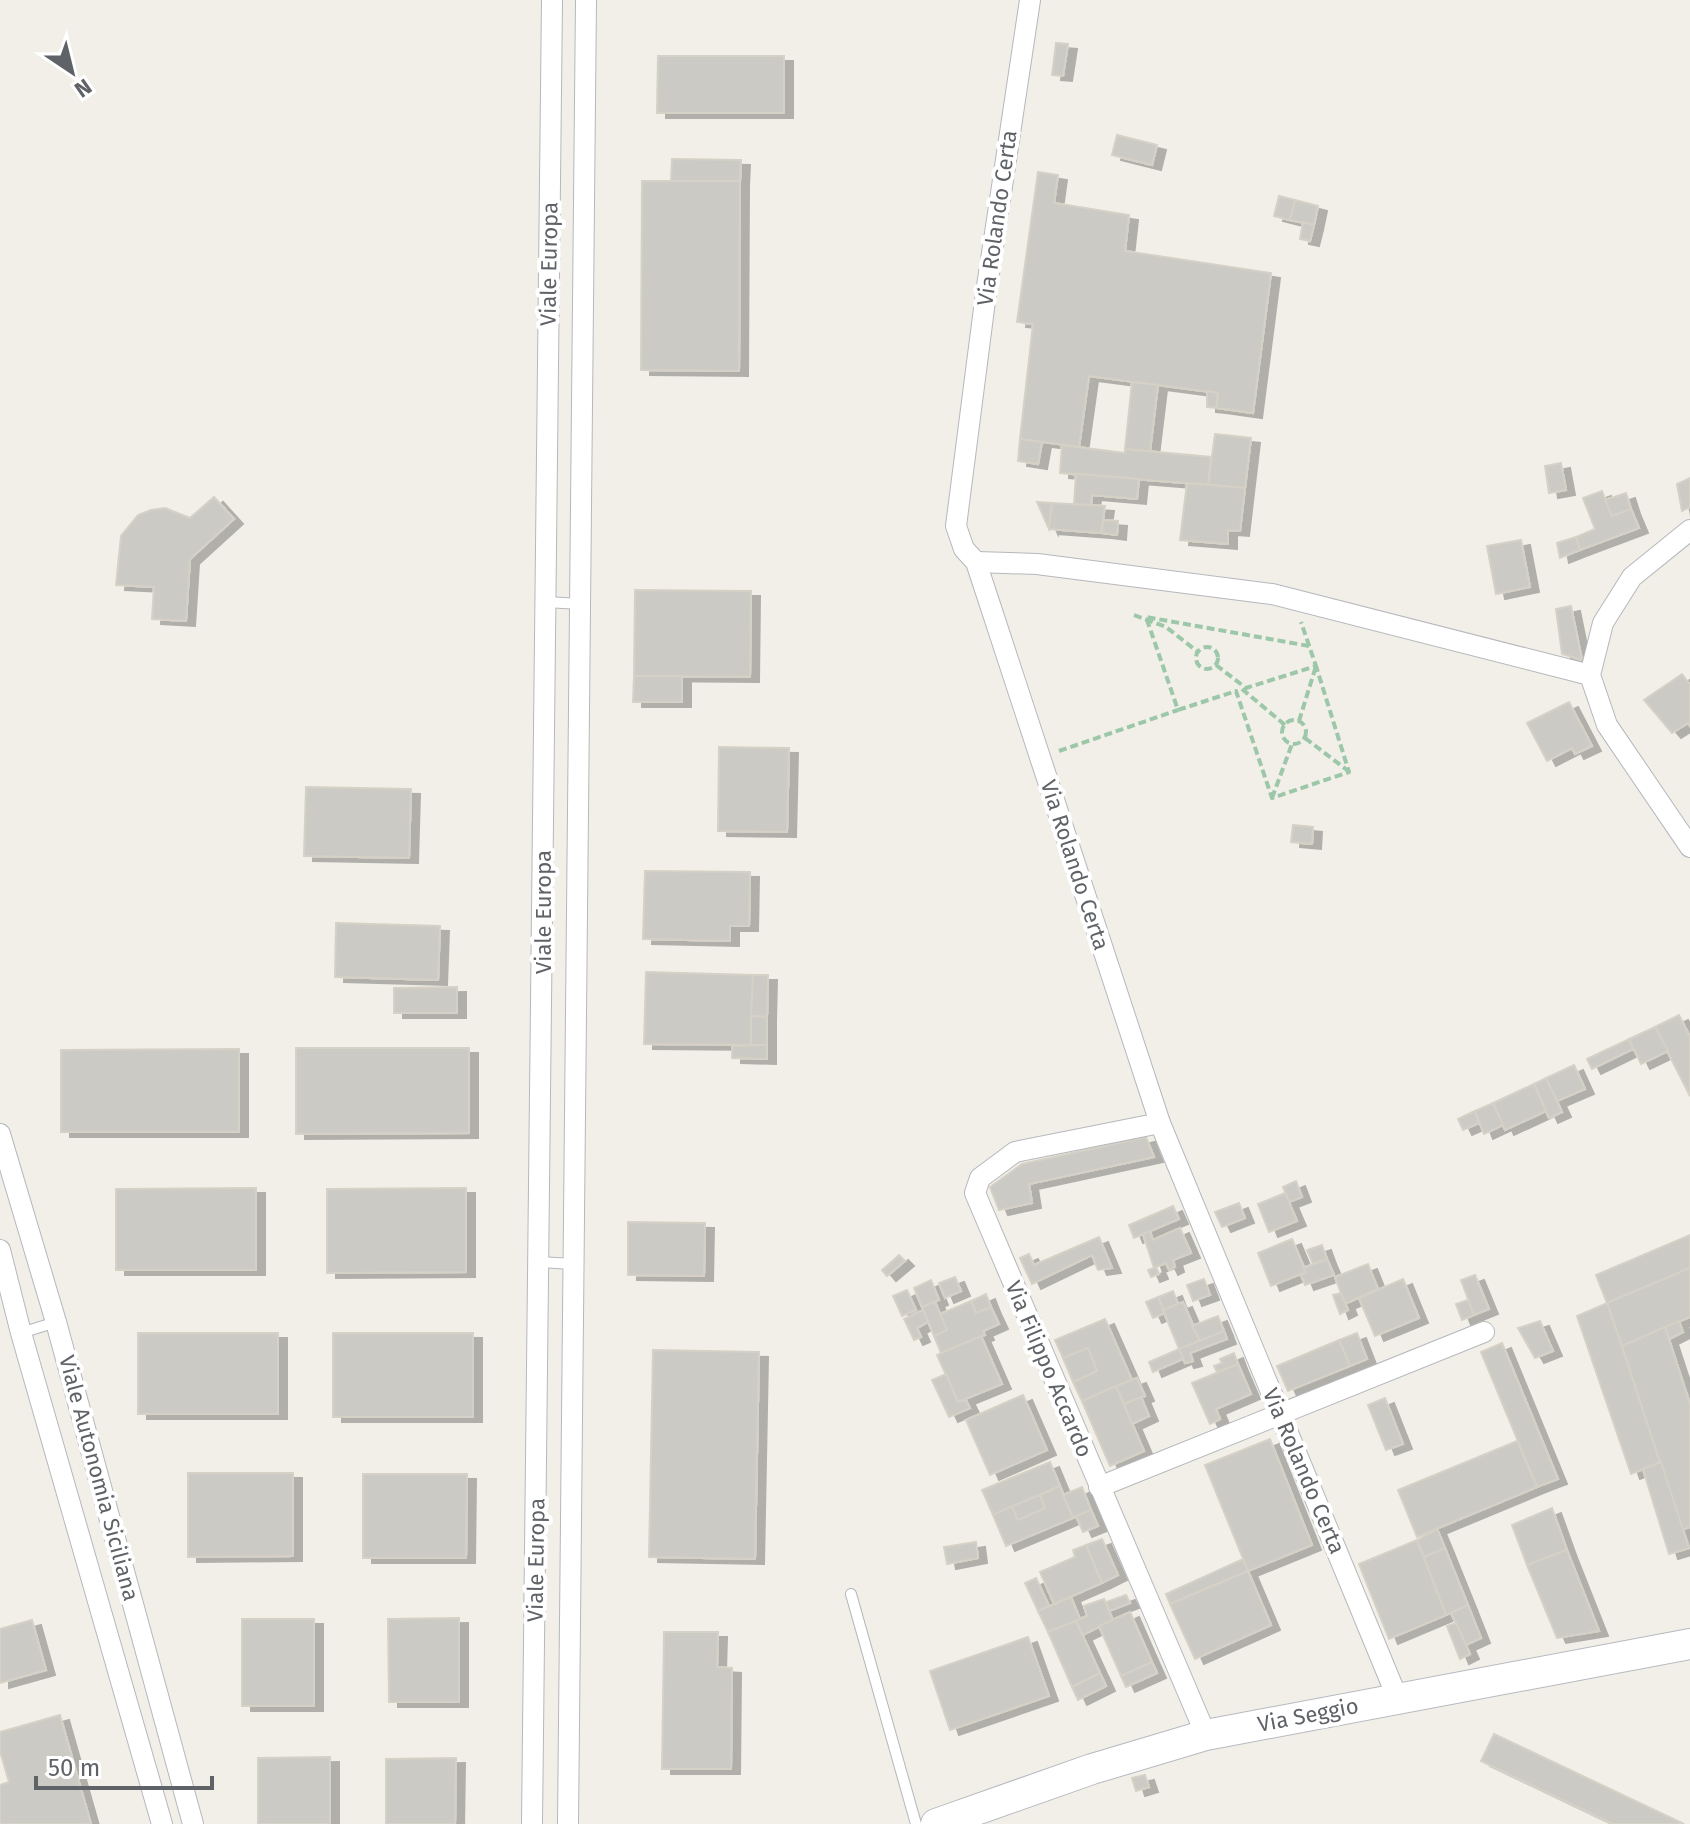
<svg xmlns="http://www.w3.org/2000/svg" width="1690" height="1824" font-family="'Fira Sans',sans-serif">
<style>
.building{fill:#cccac5;stroke:#d6d1c6;stroke-width:2;filter:url(#shadow)}
.lines{fill:none;stroke-linecap:round;stroke-linejoin:round}
.lane-casing{stroke:#b5b8bc;stroke-width:12}
.street-casing{stroke:#b5b8bc;stroke-width:22}
.secondary-casing{stroke:#b6babf;stroke-width:32}
.path{stroke:#9cc7a9;stroke-width:4;stroke-dasharray:8 4;stroke-linecap:butt}
.lane{stroke:#fff;stroke-width:10}
.street{stroke:#fff;stroke-width:20}
.secondary{stroke:#fff;stroke-width:30}
.labels{text-anchor:middle;dominant-baseline:central;stroke-width:8;stroke-linejoin:round;paint-order:stroke}
.street-label{font-size:22px;fill:#5f6368;stroke:#fff}
</style>
<defs>
<filter id="shadow"><feDropShadow dx="9" dy="5" stdDeviation="0" flood-color="#0004"/></filter>
</defs>
<rect width="100%" height="100%" fill="#f1efe8"/>
<g class="building">
<path d="M1056,43L1068,44L1063,76L1052,75Z"/>
<path d="M658,56H784V113H657Z"/>
<path d="M1117,135L1157,145L1152,165L1112,155Z"/>
<path d="M672,159L741,160L740,181H671Z"/>
<path d="M1038,172L1058,175L1054,203L1129,215L1125,251L1271,273L1253,413L1216,408L1218,393L1089,376L1079,447L1020,439L1033,324L1017,322Z"/>
<path d="M642,181H740L739,371L641,370Z"/>
<path d="M1279,196L1295,200L1290,220L1274,216Z"/>
<path d="M1295,200L1318,206L1314,225L1290,220Z"/>
<path d="M1303,222L1314,225L1310,241L1300,239Z"/>
<path d="M1132,382L1158,385L1150,451L1125,449Z"/>
<path d="M1207,391L1218,393L1216,408L1207,407Z"/>
<path d="M1215,434L1251,438L1245,488L1208,485Z"/>
<path d="M1020,439L1042,442L1038,464L1018,461Z"/>
<path d="M1062,445L1125,453V449L1211,457L1208,485L1060,473Z"/>
<path d="M1561,463L1566,490L1549,493L1545,466Z"/>
<path d="M1076,474L1139,479L1137,499L1092,495L1091,505L1074,504Z"/>
<path d="M1690,478V507L1682,511L1677,484Z"/>
<path d="M1187,483L1245,488L1240,531L1228,530V544L1180,540Z"/>
<path d="M1602,491L1612,516L1631,509L1639,528L1580,550L1576,537L1595,529L1583,498Z"/>
<path d="M1626,493L1631,509L1612,516L1605,500Z"/>
<path d="M214,497L234,519L190,559L186,621L152,619L154,587L116,585L121,536L138,515L151,510L165,508L190,518Z"/>
<path d="M1037,502L1052,503L1049,529Z"/>
<path d="M1052,503L1105,506L1101,533L1049,529Z"/>
<path d="M1104,520L1118,521L1117,535L1101,533Z"/>
<path d="M1576,537L1580,550L1560,558L1557,543Z"/>
<path d="M1521,540L1530,587L1496,594L1487,546Z"/>
<path d="M635,590L751,591L750,677L634,676Z"/>
<path d="M1571,606L1582,660L1562,654L1556,609Z"/>
<path d="M1682,674L1690,685V726L1688,723L1672,733L1644,700Z"/>
<path d="M634,676H682V702H633Z"/>
<path d="M1569,702L1592,746L1575,754L1572,748L1547,761L1527,723Z"/>
<path d="M719,747L789,748L787,832L718,831Z"/>
<path d="M306,787L411,789L409,858L304,856Z"/>
<path d="M1293,825L1313,827L1312,844L1291,842Z"/>
<path d="M645,871L750,872L749,926H730V941L643,939Z"/>
<path d="M336,923L440,926L438,980L335,977Z"/>
<path d="M646,972L753,975L751,1045L644,1044Z"/>
<path d="M753,975H768L767,1017L751,1016Z"/>
<path d="M457,987V1013H394V988Z"/>
<path d="M1679,1015L1690,1037V1096L1655,1027Z"/>
<path d="M751,1016L767,1017V1045H751Z"/>
<path d="M1655,1027L1668,1051L1641,1064L1629,1039Z"/>
<path d="M1629,1039L1633,1049L1592,1069L1587,1059Z"/>
<path d="M767,1045V1059L732,1058V1046Z"/>
<path d="M296,1048H469V1133L296,1134Z"/>
<path d="M239,1049V1132H61V1050Z"/>
<path d="M1574,1065L1585,1089L1557,1101L1546,1078Z"/>
<path d="M1546,1078L1562,1112L1549,1118L1534,1084Z"/>
<path d="M1534,1084L1546,1111L1505,1130L1493,1103Z"/>
<path d="M1493,1103L1503,1125L1484,1134L1475,1111Z"/>
<path d="M1475,1111L1479,1123L1463,1130L1458,1119Z"/>
<path d="M1146,1137L1154,1157L1029,1184L1032,1203L999,1210L990,1187L1022,1164Z"/>
<path d="M1296,1181L1302,1197L1289,1202L1283,1187Z"/>
<path d="M256,1188V1270H116V1189Z"/>
<path d="M466,1188V1272L327,1273V1189Z"/>
<path d="M1285,1193L1297,1221L1269,1232L1258,1204Z"/>
<path d="M1239,1203L1245,1218L1222,1227L1215,1212Z"/>
<path d="M1173,1206L1179,1219L1134,1238L1129,1225Z"/>
<path d="M628,1222L705,1223L704,1276L628,1275Z"/>
<path d="M1180,1228L1191,1253L1173,1260L1175,1267L1169,1270L1166,1263L1156,1267L1159,1274L1151,1277L1148,1270L1154,1268L1143,1234L1150,1231L1153,1240Z"/>
<path d="M1690,1235V1268L1607,1303L1596,1275Z"/>
<path d="M1099,1237L1112,1268L1098,1270L1092,1255L1032,1284L1020,1258L1029,1254L1034,1265Z"/>
<path d="M1292,1239L1306,1272L1271,1286L1258,1253Z"/>
<path d="M1322,1245L1327,1259L1313,1264L1307,1250Z"/>
<path d="M899,1255L905,1261L887,1276L882,1270Z"/>
<path d="M1327,1259L1334,1275L1305,1285L1301,1275L1306,1272L1303,1268Z"/>
<path d="M1368,1264L1378,1289L1345,1304L1335,1277Z"/>
<path d="M1690,1268V1317L1622,1346L1607,1303Z"/>
<path d="M1475,1275L1489,1309L1474,1315L1461,1280Z"/>
<path d="M955,1277L961,1291L945,1298L939,1283Z"/>
<path d="M1204,1279L1210,1295L1193,1301L1187,1285Z"/>
<path d="M1403,1279L1419,1318L1375,1336L1359,1298Z"/>
<path d="M931,1280L939,1300L922,1307L914,1288Z"/>
<path d="M907,1290L916,1310L902,1316L893,1296Z"/>
<path d="M1173,1291L1178,1304L1163,1310L1158,1297Z"/>
<path d="M1341,1293L1348,1310L1340,1314L1333,1295Z"/>
<path d="M986,1294L991,1307L976,1313L971,1301Z"/>
<path d="M1158,1297L1165,1313L1153,1318L1146,1302Z"/>
<path d="M1468,1300L1474,1315L1462,1320L1456,1304Z"/>
<path d="M971,1301L976,1313L991,1307L999,1324L983,1331L985,1335L941,1353L934,1336L947,1330L940,1314Z"/>
<path d="M935,1302L947,1330L934,1336L922,1307Z"/>
<path d="M1183,1302L1200,1341L1179,1349L1163,1310Z"/>
<path d="M1607,1303L1661,1462L1631,1474L1577,1316Z"/>
<path d="M923,1310L928,1322L917,1328L921,1337L914,1340L904,1319Z"/>
<path d="M1218,1316L1224,1331L1200,1341L1192,1326Z"/>
<path d="M1105,1319L1132,1380L1082,1401L1073,1382L1097,1371L1088,1348L1063,1358L1055,1340Z"/>
<path d="M1540,1321L1553,1351L1535,1358L1518,1328Z"/>
<path d="M1679,1321L1683,1332L1669,1339L1665,1327Z"/>
<path d="M1665,1327L1690,1404V1527L1682,1530L1622,1346Z"/>
<path d="M1224,1331L1227,1339L1190,1353L1193,1361L1185,1363L1179,1349Z"/>
<rect x="138" y="1333" width="140" height="81"/>
<rect x="333" y="1333" width="140" height="84"/>
<path d="M1357,1333L1367,1359L1350,1366L1339,1340Z"/>
<path d="M981,1336L1002,1384L958,1402L937,1355Z"/>
<path d="M1339,1340L1350,1366L1288,1391L1277,1366Z"/>
<path d="M1502,1343L1558,1479L1537,1487L1481,1352Z"/>
<path d="M1088,1348L1097,1371L1073,1382L1063,1358Z"/>
<path d="M1179,1349L1183,1359L1153,1372L1149,1362Z"/>
<path d="M653,1350L759,1352L755,1559L649,1557Z"/>
<path d="M1234,1353L1238,1364L1217,1372L1214,1366L1222,1363L1220,1359Z"/>
<path d="M1238,1364L1251,1394L1216,1409L1220,1419L1210,1424L1192,1383Z"/>
<path d="M946,1374L958,1402L966,1400L970,1408L949,1417L932,1380Z"/>
<path d="M1137,1378L1145,1396L1124,1404L1116,1386Z"/>
<path d="M1116,1386L1144,1451L1110,1466L1082,1401Z"/>
<path d="M1023,1395L1047,1450L990,1475L966,1420Z"/>
<path d="M1141,1397L1149,1416L1132,1424L1124,1404Z"/>
<path d="M1385,1398L1403,1444L1386,1450L1368,1405Z"/>
<path d="M1270,1439L1312,1545L1248,1571L1205,1465Z"/>
<path d="M1517,1441L1537,1487L1417,1537L1398,1490Z"/>
<path d="M1050,1462L1060,1486L993,1515L982,1490Z"/>
<path d="M1661,1462L1689,1548L1669,1554L1643,1469Z"/>
<path d="M188,1473H293V1556L188,1557Z"/>
<path d="M363,1474H467L466,1558H363Z"/>
<path d="M1060,1486L1073,1518L1006,1546L993,1515L1012,1506L1018,1520L1045,1508L1040,1495Z"/>
<path d="M1082,1487L1091,1510L1073,1518L1063,1495Z"/>
<path d="M1040,1495L1045,1508L1018,1520L1012,1506Z"/>
<path d="M1552,1508L1567,1550L1527,1565L1512,1525Z"/>
<path d="M1091,1510L1098,1526L1083,1532L1076,1516Z"/>
<path d="M1437,1529L1445,1548L1424,1557L1417,1540Z"/>
<path d="M1102,1539L1118,1575L1102,1583L1086,1545Z"/>
<path d="M1417,1540L1446,1615L1389,1639L1359,1564Z"/>
<path d="M976,1542L978,1558L947,1564L944,1547Z"/>
<path d="M1086,1545L1102,1583L1054,1604L1040,1572L1075,1557L1073,1550Z"/>
<path d="M1445,1548L1468,1605L1446,1615L1424,1557Z"/>
<path d="M1567,1550L1599,1631L1557,1638L1527,1565Z"/>
<path d="M1243,1559L1248,1571L1170,1604L1166,1594Z"/>
<path d="M1248,1571L1271,1625L1195,1659L1170,1604Z"/>
<path d="M1036,1578L1049,1606L1038,1611L1025,1583Z"/>
<path d="M1126,1595L1130,1603L1109,1611L1106,1602Z"/>
<path d="M1071,1597L1080,1619L1048,1632L1038,1611Z"/>
<path d="M1104,1599L1113,1620L1083,1635L1076,1621L1087,1616L1084,1606Z"/>
<path d="M1468,1605L1481,1638L1466,1645L1451,1613Z"/>
<path d="M1130,1612L1152,1662L1121,1676L1099,1626Z"/>
<path d="M459,1618V1702H389L388,1619Z"/>
<rect x="242" y="1619" width="72" height="87"/>
<path d="M32,1620L46,1670L0,1683V1629Z"/>
<path d="M1076,1621L1100,1673L1072,1687L1048,1632Z"/>
<path d="M1456,1623L1470,1654L1460,1659L1447,1626Z"/>
<path d="M664,1632H718L717,1667L732,1668L731,1769H662Z"/>
<path d="M1028,1637L1049,1696L950,1730L930,1671Z"/>
<path d="M1152,1662L1157,1673L1126,1687L1121,1676Z"/>
<path d="M1100,1673L1106,1686L1078,1700L1072,1687Z"/>
<path d="M60,1715L91,1824H0V1785L9,1782L0,1751V1732Z"/>
<path d="M1494,1734L1684,1824H1613L1481,1761Z"/>
<path d="M330,1757V1824H258V1758Z"/>
<path d="M456,1758L455,1824H386V1759Z"/>
<path d="M1145,1775L1149,1787L1136,1791L1132,1778Z"/>
</g>
<g class="lines">
<defs>
<g id="lane">
<path d="M546,602L580,604"/>
<path d="M539,1262L573,1264"/>
<path d="M21,1333L56,1322"/>
<path d="M851,1594L916,1824"/>
</g>
<g id="street">
<path d="M1030,0L986,293L956,526L964,549L976,562L1160,1123L1397,1697"/>
<path d="M1690,530L1632,577L1603,623L1590,675L1607,725L1690,847"/>
<path d="M976,562L1037,564L1272,594L1590,675"/>
<path d="M1160,1123L1015,1152L980,1178L975,1193L1206,1735"/>
<path d="M0,1134L56,1322L193,1824"/>
<path d="M0,1250L21,1333L162,1824"/>
<path d="M1099,1487L1484,1332"/>
<path d="M532,1824L552,0"/>
<path d="M568,1824L586,0"/>
</g>
<path id="secondary" d="M936,1824L1092,1769L1206,1735L1690,1644"/>
</defs>
<use href="#lane" class="lane-casing"/>
<use href="#street" class="street-casing"/>
<use href="#secondary" class="secondary-casing"/>
<g class="path">
<path d="M1134,615L1166,627L1198,652"/>
<path d="M1309,646L1146,617L1178,710L1236,691L1272,798L1349,772L1316,666"/>
<circle cx="1207" cy="658" r="11"/>
<path d="M1216,665L1246,688L1316,666L1301,622"/>
<path d="M1242,689L1285,725"/>
<circle cx="1294" cy="732" r="12"/>
<path d="M1299,721L1316,666"/>
<path d="M1305,738L1347,770"/>
<path d="M1059,751L1178,710"/>
<path d="M1272,798L1292,744"/>
</g>
<use href="#lane" class="lane"/>
<use href="#street" class="street"/>
<use href="#secondary" class="secondary"/>
</g>
<g class="labels">
<g class="street-label">
<text transform="translate(997 218) rotate(-82)">Via Rolando Certa</text>
<text transform="translate(549 264) rotate(-89)">Viale Europa</text>
<text transform="translate(1075 865) rotate(72)">Via Rolando Certa</text>
<text transform="translate(543 912) rotate(-90)">Viale Europa</text>
<text transform="translate(1049 1369) rotate(67)">Via Filippo Accardo</text>
<text transform="translate(1304 1471) rotate(67)">Via Rolando Certa</text>
<text transform="translate(99 1478) rotate(75)">Viale Autonomia Siciliana</text>
<text transform="translate(536 1560) rotate(-89)">Viale Europa</text>
<text transform="translate(1308 1715) rotate(-11)">Via Seggio</text>
</g>
</g>
<g transform="translate(72 72) rotate(145)" stroke="#ffffff" stroke-width="6" paint-order="stroke">
<path d="M0-6L14 30L0 20L-14 30Z" fill="#5f6368"/>
<text y="-12" font-size="22" font-weight="bold" text-anchor="middle" fill="#5f6368">N</text>
</g>
<path d="M36 1776v12h176v-12" fill="none" stroke="#5f6368" stroke-width="4"/>
<text x="48" y="1776" font-size="24" fill="#5f6368" stroke="#ffffff" stroke-width="6" paint-order="stroke">50 m</text>
</svg>
